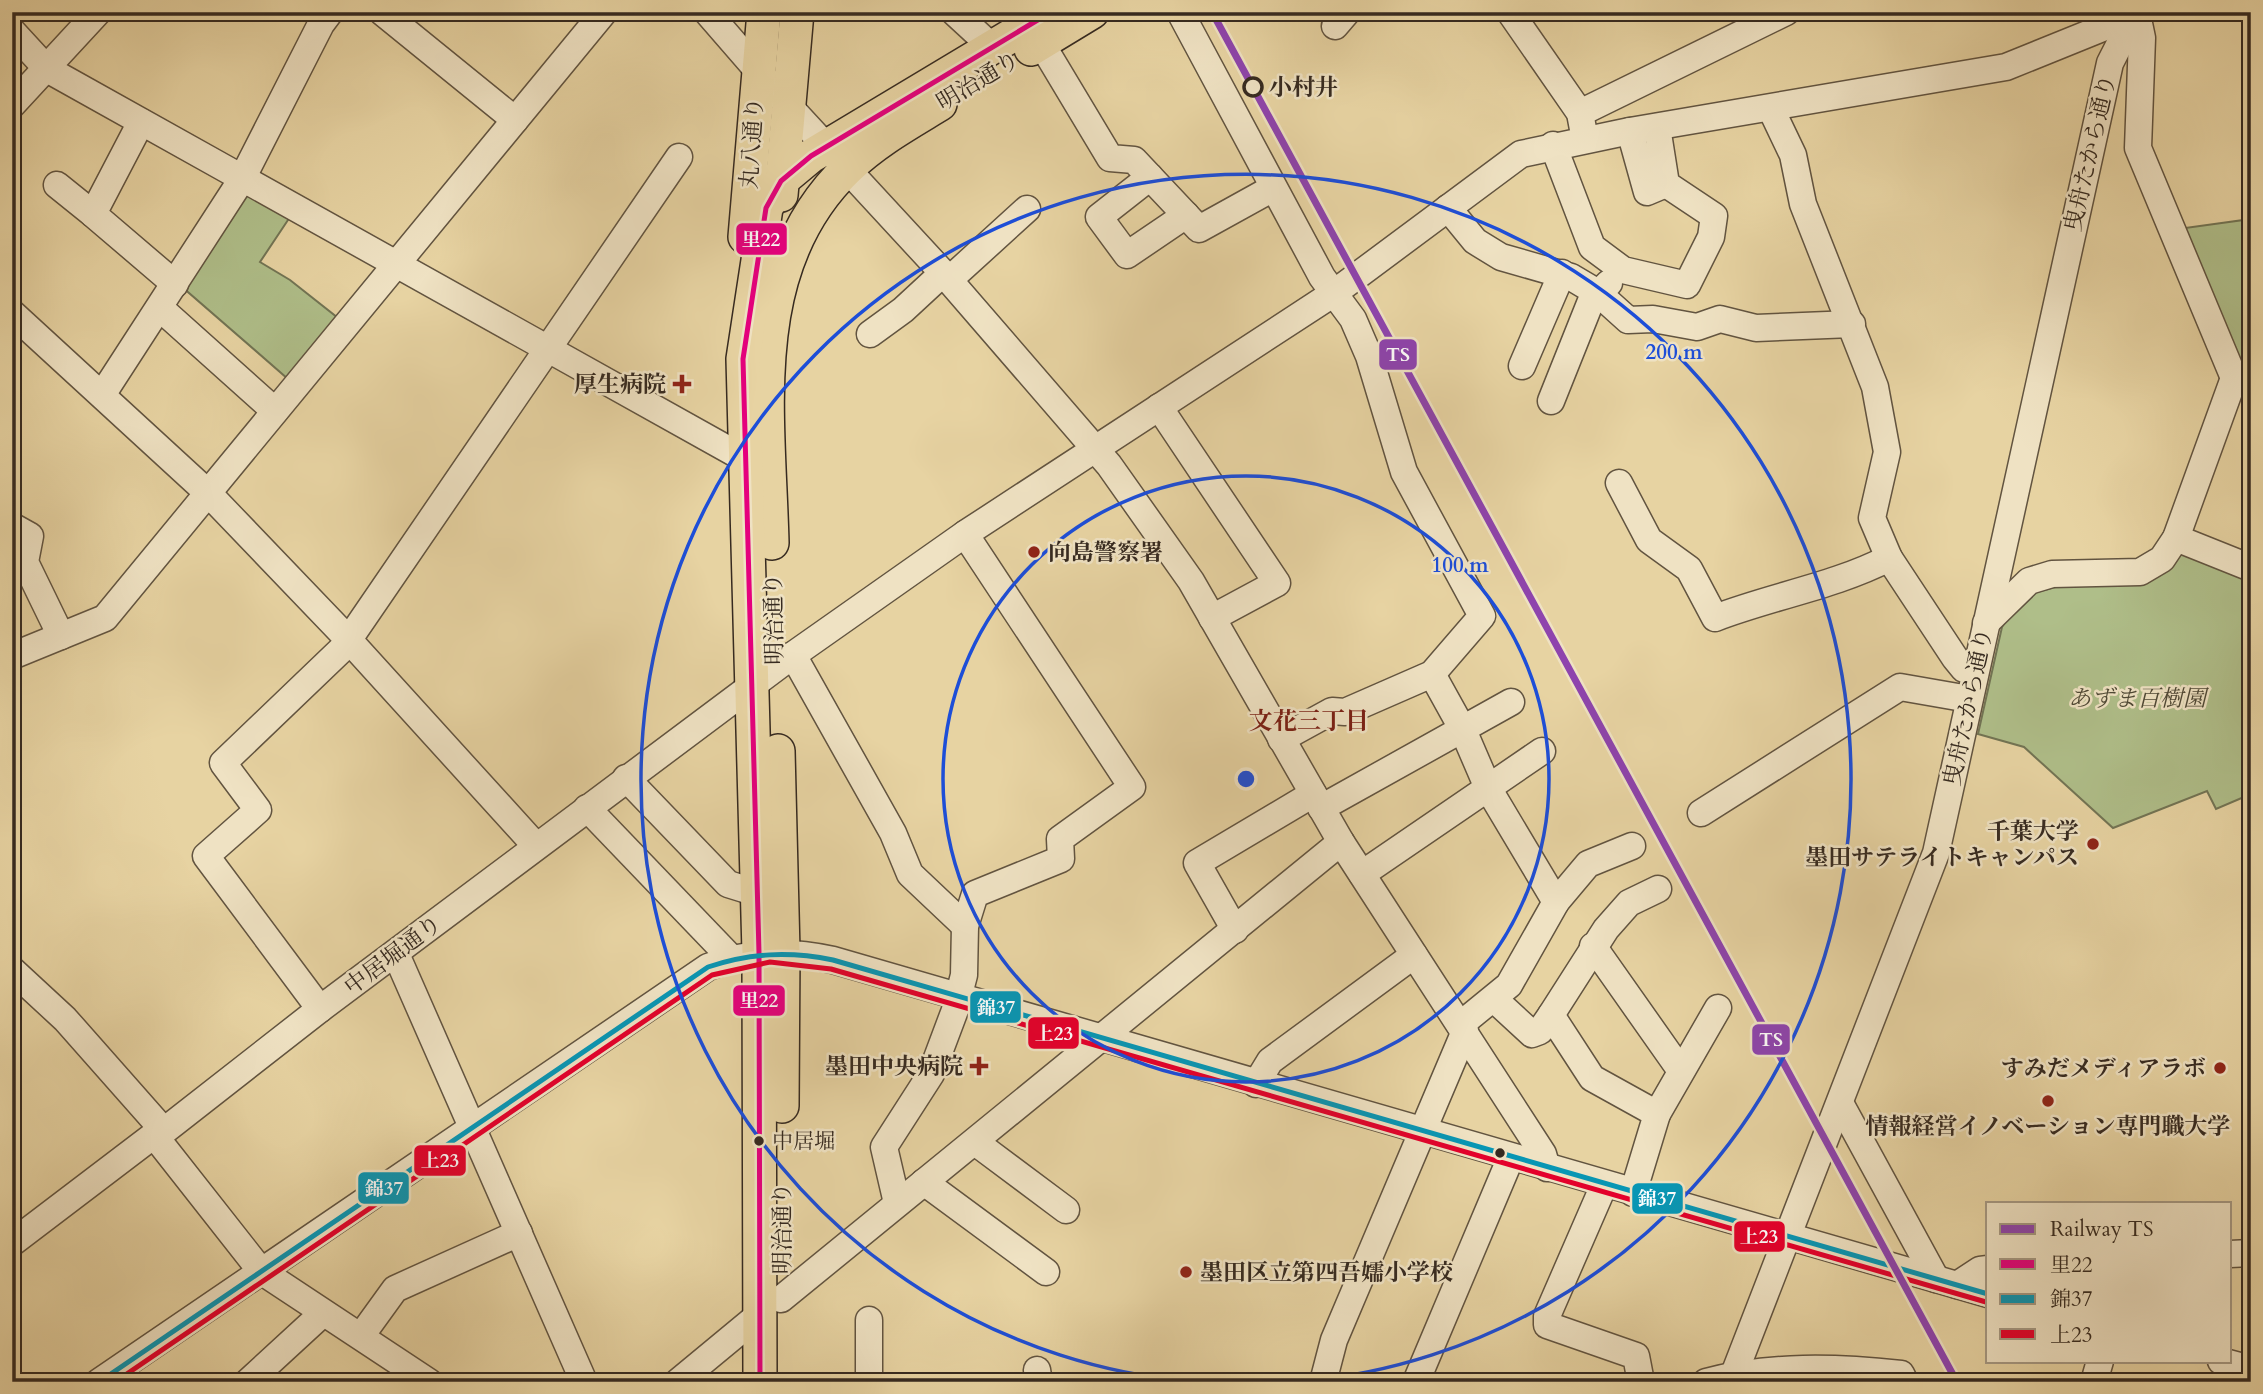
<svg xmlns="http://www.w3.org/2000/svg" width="2263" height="1394" font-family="Cardo,'Noto Serif JP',serif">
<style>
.green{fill:#afbe89;stroke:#727454;stroke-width:2}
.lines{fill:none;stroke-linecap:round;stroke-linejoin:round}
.minor-casing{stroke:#625440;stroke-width:29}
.major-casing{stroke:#362a20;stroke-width:36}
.minor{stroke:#efe2c3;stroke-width:26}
.major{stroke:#e7d3a2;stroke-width:33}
.bus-1-casing{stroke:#efe2c3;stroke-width:10}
.bus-2-casing{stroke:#efe2c3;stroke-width:10}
.bus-3-casing{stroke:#efe2c3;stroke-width:10}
.bus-1{stroke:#e5007d;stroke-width:5}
.bus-2{stroke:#0896b4;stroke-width:5}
.bus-3{stroke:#e4002b;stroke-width:5}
.rail-1-casing{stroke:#efe2c3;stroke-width:12}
.rail-1{stroke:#8e44ad;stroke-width:7}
.ring{fill:none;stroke:#1d4ed8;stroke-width:3.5}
.stop-dot{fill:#efe2c3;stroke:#362a20;stroke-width:3.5}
.poi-dot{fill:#8f2418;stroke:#efe2c3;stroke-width:2.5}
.bus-dot{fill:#362a20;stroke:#efe2c3;stroke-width:2.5}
.labels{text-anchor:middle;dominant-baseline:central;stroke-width:5;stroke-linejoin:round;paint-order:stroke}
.bus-label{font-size:21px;fill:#362a20;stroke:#efe2c3;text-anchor:start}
.street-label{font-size:23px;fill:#362a20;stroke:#efe2c3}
.stop-label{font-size:23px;font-weight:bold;fill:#362a20;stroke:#efe2c3;text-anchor:start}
.poi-label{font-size:23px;font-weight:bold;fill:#362a20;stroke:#efe2c3;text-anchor:end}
.park-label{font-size:23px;font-style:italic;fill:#4e4835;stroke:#efe2c3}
.neighbourhood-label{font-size:24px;font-weight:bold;fill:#7a1f14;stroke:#efe2c3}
.centre{fill:#1d4ed8;stroke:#efe2c3;stroke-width:3.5}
.ring-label{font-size:21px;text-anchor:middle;font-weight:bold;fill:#1d4ed8;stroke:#efe2c3;stroke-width:5;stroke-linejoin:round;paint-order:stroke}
.line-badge{stroke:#efe2c3;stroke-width:2.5}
.badge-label{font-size:19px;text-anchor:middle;font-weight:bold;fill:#fff}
</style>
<rect width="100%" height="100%" fill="#e7d3a2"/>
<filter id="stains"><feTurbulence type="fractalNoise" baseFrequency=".00286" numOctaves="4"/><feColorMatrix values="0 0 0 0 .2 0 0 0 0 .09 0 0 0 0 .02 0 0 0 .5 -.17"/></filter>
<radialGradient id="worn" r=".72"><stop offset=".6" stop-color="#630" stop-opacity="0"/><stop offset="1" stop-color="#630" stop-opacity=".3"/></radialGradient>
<g class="green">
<path d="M249,192L292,214L260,262L290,280L338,318L288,379L181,286Z"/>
<path d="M2251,219V372L2244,370L2185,228Z"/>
<path d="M2175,548L2251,581V794L2216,809L2207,791L2113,828L2024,747L1978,734L2002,627L2023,596L2059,586H2113L2140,583Z"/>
</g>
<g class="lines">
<defs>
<g id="minor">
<path d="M382,12L515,120"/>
<path d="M707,12L786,103L943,273L1109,465L1191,581L1341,842L1543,1154L1547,1168"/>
<path d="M954,12L992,47"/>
<path d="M1180,12L1322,277L1353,319L1369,356L1404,472L1482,616L1432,674L1345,712L1332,711L1281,739"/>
<path d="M1510,12L1580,113L1583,129"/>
<path d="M2137,14L2142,38L2138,148L2234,378L2251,386"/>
<path d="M1335,26L1347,12"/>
<path d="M12,31L47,69L747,460"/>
<path d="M1041,43L1110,158L1134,160L1199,229L1273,188"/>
<path d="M12,105L98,12"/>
<path d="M1771,109L1793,155L1803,204L1875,387L1887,452L1872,518L1889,558L1955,658L1964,669L1975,672"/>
<path d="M1580,113L1786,12"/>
<path d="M141,122L93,214L175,284"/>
<path d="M1630,131L1647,192L1666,184"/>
<path d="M1553,145L1592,247L1623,270L1687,285L1711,237L1714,216L1666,184L1657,127"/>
<path d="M1150,177L1099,217L1127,255L1186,215"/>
<path d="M57,185L93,214"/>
<path d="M1448,208L1475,241L1501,257L1571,277L1598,293L1628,320L1653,319L1697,327L1720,319L1756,328L1852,324"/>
<path d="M949,280L1027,209"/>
<path d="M160,308L275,411"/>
<path d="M12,313L208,493L347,638L536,846"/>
<path d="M870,334L903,310L943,273"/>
<path d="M1522,366L1562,273"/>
<path d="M102,395L242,179L321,24L330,12"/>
<path d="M1551,401L1591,301L1609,283"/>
<path d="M1159,407L1277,583L1212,618"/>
<path d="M1619,483L1649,540L1689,569L1715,618C1772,596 1835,586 1889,558"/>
<path d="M12,526L30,536L25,562L61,636"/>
<path d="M2176,538L2251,568"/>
<path d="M1986,623L2029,581L2052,574L2140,572L2162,559L2176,538L2234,378"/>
<path d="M793,655L893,833L910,874L965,926"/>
<path d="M12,656L105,618L604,12"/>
<path d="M1432,674L1463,730L1488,788L1556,902"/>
<path d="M626,778L728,884L757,893"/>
<path d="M587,808L731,958"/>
<path d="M1321,808L1511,702"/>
<path d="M1701,813L1900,687L1969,699"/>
<path d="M1362,874L1542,751"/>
<path d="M1235,930L1197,863L1313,794"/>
<path d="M1593,946L1681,1071"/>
<path d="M396,954L584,1382"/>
<path d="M12,970L65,1019L164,1131"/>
<path d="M1494,999L1532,1034L1540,1031L1551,1015L1592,1078L1657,1114L1633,1193"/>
<path d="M320,1009L206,856L258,810L223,763L343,648L679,157"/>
<path d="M1551,1015L1606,929L1629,903L1658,889"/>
<path d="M1460,1025L1509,985L1556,902L1588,864L1632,846"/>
<path d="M1256,1084L1270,1061L1414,955"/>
<path d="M1840,1103L1936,1279"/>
<path d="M1657,1114L1718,1008"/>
<path d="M154,1135L261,1271L429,1382"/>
<path d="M975,1142L1066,1210"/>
<path d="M924,1182L1046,1272"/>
<path d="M1604,1185L1547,1316V1325L1636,1356L1641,1382"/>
<path d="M897,1203L884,1147L931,1074L955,1010L964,975L965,926L975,894L1061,859L1060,839L1132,787L965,534"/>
<path d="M12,1243L154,1135L164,1131L320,1009L793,655L965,534L1334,293L1521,154L1630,131L2006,67L2142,12"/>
<path d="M2230,1254L2251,1253"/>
<path d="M1957,1285L1980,1270L1988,1269"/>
<path d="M781,1299L1341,842"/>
<path d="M869,1320V1382"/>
<path d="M361,1336L395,1289L519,1233"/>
<path d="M2221,1361L2251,1369"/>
<path d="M1037,1370L1039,1382"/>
<path d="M99,1382L708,967C751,951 788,950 833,960L1988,1294"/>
<path d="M248,1382L323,1313"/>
<path d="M678,1382L759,1315"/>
<path d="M1323,1382L1334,1340L1465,1031"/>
<path d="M1416,1382L1511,1157"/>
<path d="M1706,1382C1770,1365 1836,1367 1901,1374L1905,1382"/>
<path d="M1731,1382L1936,853L2110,63L2136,12"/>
<path d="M2094,1382L2100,1361"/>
</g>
<g id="major">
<path d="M1031,49L1092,12"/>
<path d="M781,195L797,12"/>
<path d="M745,237L764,12"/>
<path d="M772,543C769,413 744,266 849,167C876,141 909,123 940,104"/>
<path d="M778,751L783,951L782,1106"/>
<path d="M760,1382L759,953L743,359L766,208L781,181L811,156L1051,12"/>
</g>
</defs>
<use href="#minor" class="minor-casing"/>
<use href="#major" class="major-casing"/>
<use href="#minor" class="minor"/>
<use href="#major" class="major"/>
<defs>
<path id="bus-1" d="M760,1382L759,953L743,359L766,208L781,181L811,156L1051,12"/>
<path id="bus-2" d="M99,1382L708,967C750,953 789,951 833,960L1988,1294"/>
<path id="bus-3" d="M115,1382L712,975L770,962L831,969L1986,1302"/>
</defs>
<use href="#bus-1" class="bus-1-casing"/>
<use href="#bus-2" class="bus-2-casing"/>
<use href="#bus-3" class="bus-3-casing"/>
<use href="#bus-1" class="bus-1"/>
<use href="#bus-2" class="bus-2"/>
<use href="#bus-3" class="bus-3"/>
<defs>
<path id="rail-1" d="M1212,12L1957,1382"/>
</defs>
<use href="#rail-1" class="rail-1-casing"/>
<use href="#rail-1" class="rail-1"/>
</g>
<g class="ring">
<circle cx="1246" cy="779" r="303"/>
<path d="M1193 1382A605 605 0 1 1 1299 1382"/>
</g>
<circle class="stop-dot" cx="1253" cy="87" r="9"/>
<g class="poi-dot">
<path d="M678.5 373.5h7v7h7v7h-7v7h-7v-7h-7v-7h7z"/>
<circle cx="1034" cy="552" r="7"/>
<circle cx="2093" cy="844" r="7"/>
<path d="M975.5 1055.5h7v7h7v7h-7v7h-7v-7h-7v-7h7z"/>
<circle cx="2220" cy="1068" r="7"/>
<circle cx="2048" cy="1101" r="7"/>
<circle cx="1186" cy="1272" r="7"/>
</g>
<g class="bus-dot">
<circle cx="759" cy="1141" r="6"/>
<circle cx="1500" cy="1153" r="6"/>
</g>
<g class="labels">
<g class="bus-label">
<text x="772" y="1141">中居堀</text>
</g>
<g class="street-label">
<text transform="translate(978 81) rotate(-31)">明治通り</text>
<text transform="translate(752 143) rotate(-86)">丸八通り</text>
<text transform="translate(2090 153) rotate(-77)">曳舟たから通り</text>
<text transform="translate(774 619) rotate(-91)">明治通り</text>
<text transform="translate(1968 707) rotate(-78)">曳舟たから通り</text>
<text transform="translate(393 955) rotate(-37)">中居堀通り</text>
<text transform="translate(782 1228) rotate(-90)">明治通り</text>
</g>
<g class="stop-label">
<text x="1269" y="87">小村井</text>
</g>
<g class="poi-label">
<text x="666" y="384">厚生病院</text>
<text x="1048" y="552" text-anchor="start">向島警察署</text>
<text x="2079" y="831">千葉大学<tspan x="2079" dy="26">墨田サテライトキャンパス</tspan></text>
<text x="963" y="1066">墨田中央病院</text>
<text x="2206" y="1068">すみだメディアラボ</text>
<text x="2048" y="1126" text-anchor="middle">情報経営イノベーション専門職大学</text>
<text x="1200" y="1272" text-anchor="start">墨田区立第四吾嬬小学校</text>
</g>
<g class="park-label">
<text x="2137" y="698">あずま百樹園</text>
</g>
<g class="neighbourhood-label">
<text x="1309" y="721">文花三丁目</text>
</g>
</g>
<circle cx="1246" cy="779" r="10" class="centre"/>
<g class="ring-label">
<text x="1674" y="359">200 m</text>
<text x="1460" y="572">100 m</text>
</g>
<g class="line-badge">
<rect x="735" y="222" width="53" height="34" rx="7" fill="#e5007d"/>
<rect x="1378" y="338" width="40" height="33" rx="7" fill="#8e44ad"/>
<rect x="732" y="984" width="54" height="33" rx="7" fill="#e5007d"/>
<rect x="969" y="990" width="53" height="34" rx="7" fill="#0896b4"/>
<rect x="1027" y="1016" width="53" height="34" rx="7" fill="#e4002b"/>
<rect x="1751" y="1023" width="40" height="33" rx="7" fill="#8e44ad"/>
<rect x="413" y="1144" width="54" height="33" rx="7" fill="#e4002b"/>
<rect x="357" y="1171" width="53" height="34" rx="7" fill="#0896b4"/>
<rect x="1631" y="1182" width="53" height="33" rx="7" fill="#0896b4"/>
<rect x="1733" y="1220" width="53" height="33" rx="7" fill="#e4002b"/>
</g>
<g class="badge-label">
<text x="761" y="246">里22</text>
<text x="1398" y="361">TS</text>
<text x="759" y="1007">里22</text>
<text x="996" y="1014">錦37</text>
<text x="1054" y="1040">上23</text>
<text x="1771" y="1046">TS</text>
<text x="440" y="1167">上23</text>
<text x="384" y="1195">錦37</text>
<text x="1657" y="1205">錦37</text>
<text x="1759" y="1243">上23</text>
</g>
<rect width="2263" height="1394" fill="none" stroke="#e7d3a2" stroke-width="42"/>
<rect x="14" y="14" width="2235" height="1366" fill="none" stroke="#362a20" stroke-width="3.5"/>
<rect x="21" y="21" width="2221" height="1352" fill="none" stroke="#362a20" stroke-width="2"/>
<rect x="1986" y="1202" width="245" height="161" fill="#efe2c3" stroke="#a59882" stroke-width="2"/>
<rect x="2000" y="1224" width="35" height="10" fill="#8e44ad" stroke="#a59882" stroke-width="2"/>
<text x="2050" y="1236" font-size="21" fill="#362a20">Railway TS</text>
<rect x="2000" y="1259" width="35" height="10" fill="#e5007d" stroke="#a59882" stroke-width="2"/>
<text x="2050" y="1272" font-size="21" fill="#362a20">里22</text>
<rect x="2000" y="1294" width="35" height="10" fill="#0896b4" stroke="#a59882" stroke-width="2"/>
<text x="2050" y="1306" font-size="21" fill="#362a20">錦37</text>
<rect x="2000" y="1329" width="35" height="10" fill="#e4002b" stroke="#a59882" stroke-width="2"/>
<text x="2050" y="1342" font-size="21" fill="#362a20">上23</text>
<rect width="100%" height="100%" filter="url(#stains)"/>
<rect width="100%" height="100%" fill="url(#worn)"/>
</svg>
